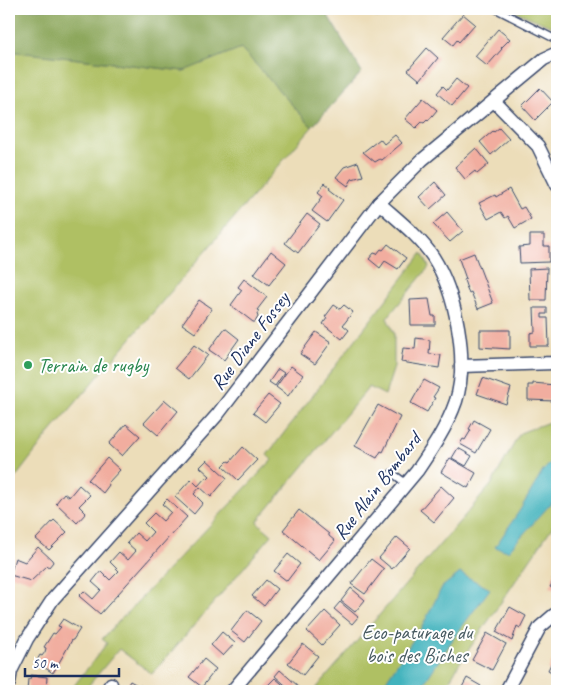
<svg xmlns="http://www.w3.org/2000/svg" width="566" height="700" font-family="Caveat,sans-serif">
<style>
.green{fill:#afc064;stroke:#657861}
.forest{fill:#8ba65a;stroke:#536a5c}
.water{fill:#43b3bd;stroke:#2f718e}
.building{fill:#f1ad9f}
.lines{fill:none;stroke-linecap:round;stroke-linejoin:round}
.service-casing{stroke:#3a496c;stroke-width:9}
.minor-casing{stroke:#3a496c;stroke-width:15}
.service{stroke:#fff;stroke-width:6}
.minor{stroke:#fff;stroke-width:12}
.leisure-dot{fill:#2e9e5b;stroke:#fff;stroke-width:2}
.labels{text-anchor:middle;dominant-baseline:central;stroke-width:4;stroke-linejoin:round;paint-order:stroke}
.street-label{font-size:20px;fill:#1b2f5e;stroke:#fff}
.leisure-label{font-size:20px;fill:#27864d;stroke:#fff;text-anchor:start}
.park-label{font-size:20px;fill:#475a60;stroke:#fff}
</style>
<rect width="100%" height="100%" fill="#fff"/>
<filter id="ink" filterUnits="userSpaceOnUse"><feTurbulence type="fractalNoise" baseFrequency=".02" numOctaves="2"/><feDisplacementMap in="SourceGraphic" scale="10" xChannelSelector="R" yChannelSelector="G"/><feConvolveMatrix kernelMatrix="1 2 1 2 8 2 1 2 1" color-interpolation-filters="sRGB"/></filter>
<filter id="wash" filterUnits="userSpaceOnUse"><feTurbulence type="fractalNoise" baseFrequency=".0096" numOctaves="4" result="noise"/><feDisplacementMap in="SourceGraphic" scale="20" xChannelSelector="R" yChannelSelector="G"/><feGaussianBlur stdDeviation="1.12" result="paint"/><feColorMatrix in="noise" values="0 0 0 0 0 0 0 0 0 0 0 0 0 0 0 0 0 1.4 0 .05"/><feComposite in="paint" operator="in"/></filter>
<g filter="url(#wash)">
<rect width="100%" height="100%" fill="#ecddb9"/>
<g class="green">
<path d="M355,9H383L379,18Z"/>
<path d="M510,9H557V29Z"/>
<path d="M241,48L312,127L48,435L9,486V51L183,71Z"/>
<path d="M422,253L429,267L387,318L394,333V367L385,395L369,387L257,522L272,535L152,674L119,649L84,691H70L107,643L102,639L272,460L267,455Z"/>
<path d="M557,419V520L459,664L444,691H314L491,485L520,433Z"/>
</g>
<path class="forest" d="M9,9H324L362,72L312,127L241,48L184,71L9,51Z"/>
<g class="water">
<path d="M557,456V497L508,551L495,547L520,510L543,471Z"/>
<path d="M460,573L490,589L455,636L419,691H380L389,676L423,625L442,587Z"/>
</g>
<g id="blocks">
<g class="building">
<path d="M463,14L475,24L459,42L457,40L453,45L443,37Z"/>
<path d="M498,29L510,39L501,48L502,49L487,66L475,56Z"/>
<path d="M427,48L438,58L420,80L408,70Z"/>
<path d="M456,79L467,88L452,106L437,93L443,86L447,90Z"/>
<path d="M540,88L553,102L535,120L522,106Z"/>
<path d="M423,98L437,110L428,121L427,120L424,123L422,122L416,128L405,119Z"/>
<path d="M499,128L509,139L491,155L480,142L493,131L494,132Z"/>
<path d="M395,135L402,143L382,160L380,159L375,162L363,152L380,139L384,144Z"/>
<path d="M476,148L489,164L477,174L475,171L465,179L455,167Z"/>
<path d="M358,162L363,176L352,179L348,186L336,177L344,167Z"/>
<path d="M435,182L446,195L430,209L419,197Z"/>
<path d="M325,183L330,187L329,189L343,200L327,222L312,211L323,196L318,192Z"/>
<path d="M509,189L520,209L524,207L531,219L515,228L508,216L505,218L501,212L488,219L479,203L495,195L496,197Z"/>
<path d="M447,212L463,231L450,242L433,224Z"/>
<path d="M307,214L320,224L298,253L285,243Z"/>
<path d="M530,235H544V246H549V262L520,263L519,247L530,246Z"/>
<path d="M388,244L406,258L398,269L385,261L380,268L369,259L374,253L377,254L381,249L383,250Z"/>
<path d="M271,251L286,263L269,285L254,274Z"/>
<path d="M474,253L493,303L478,309L471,292L469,293L466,286L464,280L466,279L459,259Z"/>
<path d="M547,268L546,300H530L529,269Z"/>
<path d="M244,279L267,297L257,310L259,311L257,314L258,317L255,322H253L231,305L242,290L238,287Z"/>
<path d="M429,299L432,316H435V325H411L410,300Z"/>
<path d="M199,300L212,309L195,333L182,324Z"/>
<path d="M334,305L340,309L344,305L353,312L343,325L349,330L342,339L323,324L327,318L325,317Z"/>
<path d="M534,308H547V314H542V318H548L549,346H530V333L535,332Z"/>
<path d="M225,328L239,339L224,360L209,350Z"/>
<path d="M480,330H510V349L480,347Z"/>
<path d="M316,332L331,342L315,364L300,354Z"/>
<path d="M416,338L430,340L429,354L441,355L439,368L401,362L403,348L415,349Z"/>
<path d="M194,345L208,355L189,379L175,368Z"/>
<path d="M291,366L303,375L288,396L276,387Z"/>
<path d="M278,369L284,373L275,386L269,382Z"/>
<path d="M483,378L511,388L506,404L477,394Z"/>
<path d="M424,380L439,388L433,397L435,398L427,412L411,403Z"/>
<path d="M533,383L555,385V401L528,400V385H533Z"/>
<path d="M268,395L280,404L265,422L253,413Z"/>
<path d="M165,400L178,411L158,435L144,423Z"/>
<path d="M378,405L400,417L383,452L381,451L377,458L355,446Z"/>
<path d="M474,420L490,429L476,453L460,444L463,439L465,440L471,430L469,429Z"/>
<path d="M126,424L140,436L122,456L109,444Z"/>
<path d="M243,447L257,460L238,480L223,466L228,461L230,462Z"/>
<path d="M458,448L472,456L466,466L452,458Z"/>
<path d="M107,458L120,470L108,483L109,485L103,493L88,480Z"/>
<path d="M450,458L476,473L468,488L441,472Z"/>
<path d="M207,460L227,478L211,497L200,487L194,494L203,503L194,514L175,497L191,479L198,486L206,477L207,479L210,476L200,467Z"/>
<path d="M79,485L90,495L79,506L86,513L77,523L56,503L64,493L69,497Z"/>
<path d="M441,486L454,498L434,522L420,510Z"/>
<path d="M167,499L187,517L100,614L79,596L84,591L93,599L101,590L92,582L101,571L110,580L119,571L110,562L119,552L128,560L136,551L127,543L136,533L145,541L153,532L144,523L154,513L163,521L171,512L162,504Z"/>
<path d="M299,510L329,534V536L335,541L319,560L283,530Z"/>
<path d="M54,520L67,532L49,550L36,539Z"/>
<path d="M397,537L410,548L392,569L379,558Z"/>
<path d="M38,547L52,560L53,562L49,567L47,566L31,581L10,575L15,558L25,562Z"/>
<path d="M288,554L300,564L287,581L274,571Z"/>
<path d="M371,559L384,569L365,594L351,584Z"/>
<path d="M557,569V590L550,587L554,580L552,579Z"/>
<path d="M266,580L277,589L264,606L252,596Z"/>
<path d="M351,588L365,600L355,612L341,601Z"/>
<path d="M340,602L358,617L352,624L334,609Z"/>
<path d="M510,607L526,616L520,628L517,626L512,641L496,632Z"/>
<path d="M247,610L261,621L245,642L231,631Z"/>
<path d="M325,611L340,625L322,645L307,631Z"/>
<path d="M63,619L80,629L73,640H72L53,673L36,662L40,655L42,656L45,652L46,648L44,647L53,633L55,634L61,627L58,626Z"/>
<path d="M222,632L235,643L223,656L211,645Z"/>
<path d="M487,633L506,644L492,670L472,660Z"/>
<path d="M303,644L318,656L303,675L288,663Z"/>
<path d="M557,652V675L548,670Z"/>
<path d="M204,659L216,669L202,687L189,677Z"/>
<path d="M280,670L298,686L294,691H292L275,676Z"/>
<path d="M31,675L47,677L46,691H27L28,679H30Z"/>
<path d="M275,678L288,689L286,691H267L264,689Z"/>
<path d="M467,678L481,686L478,691H460Z"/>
<path d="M130,681L139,686L140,685L151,691H124Z"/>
</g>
</g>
</g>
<g filter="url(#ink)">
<use href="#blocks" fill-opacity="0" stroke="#3a496c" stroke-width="1"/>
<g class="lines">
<defs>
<g id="service">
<path d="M496,9L557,40"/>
<path d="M392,473L407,484"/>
</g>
<g id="minor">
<path d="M494,101L538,146L557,185"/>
<path d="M461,366L553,363L557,360"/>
<path d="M9,683L11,671L27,639L53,599L218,414L379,203L422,160L544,59L557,53"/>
<path d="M106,691L111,684"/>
<path d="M232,691L417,471C432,449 447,427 456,401C469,360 456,293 433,257C419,236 398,220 379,203"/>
<path d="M506,691L540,627L554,615L557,616"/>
</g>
</defs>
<use href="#service" class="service-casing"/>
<use href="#minor" class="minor-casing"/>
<use href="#service" class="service"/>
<use href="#minor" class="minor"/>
</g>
</g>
<circle class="leisure-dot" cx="28" cy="365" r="5"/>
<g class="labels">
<g class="street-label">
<text transform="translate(250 341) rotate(-53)">Rue Diane Fossey</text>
<text transform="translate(377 486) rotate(-52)">Rue Alain Bombard</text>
</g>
<g class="leisure-label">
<text x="38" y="365">Terrain de rugby</text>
</g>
<g class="park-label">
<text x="417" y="632">Eco-paturage du<tspan x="417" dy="23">bois des Biches</tspan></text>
</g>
</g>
<rect width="566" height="700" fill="none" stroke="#fff" stroke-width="30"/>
<path d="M25 668v8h94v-8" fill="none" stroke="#1b2f5e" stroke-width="2.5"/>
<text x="32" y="668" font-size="15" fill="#1b2f5e" stroke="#ffffff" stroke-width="4" paint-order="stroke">50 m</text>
</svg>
